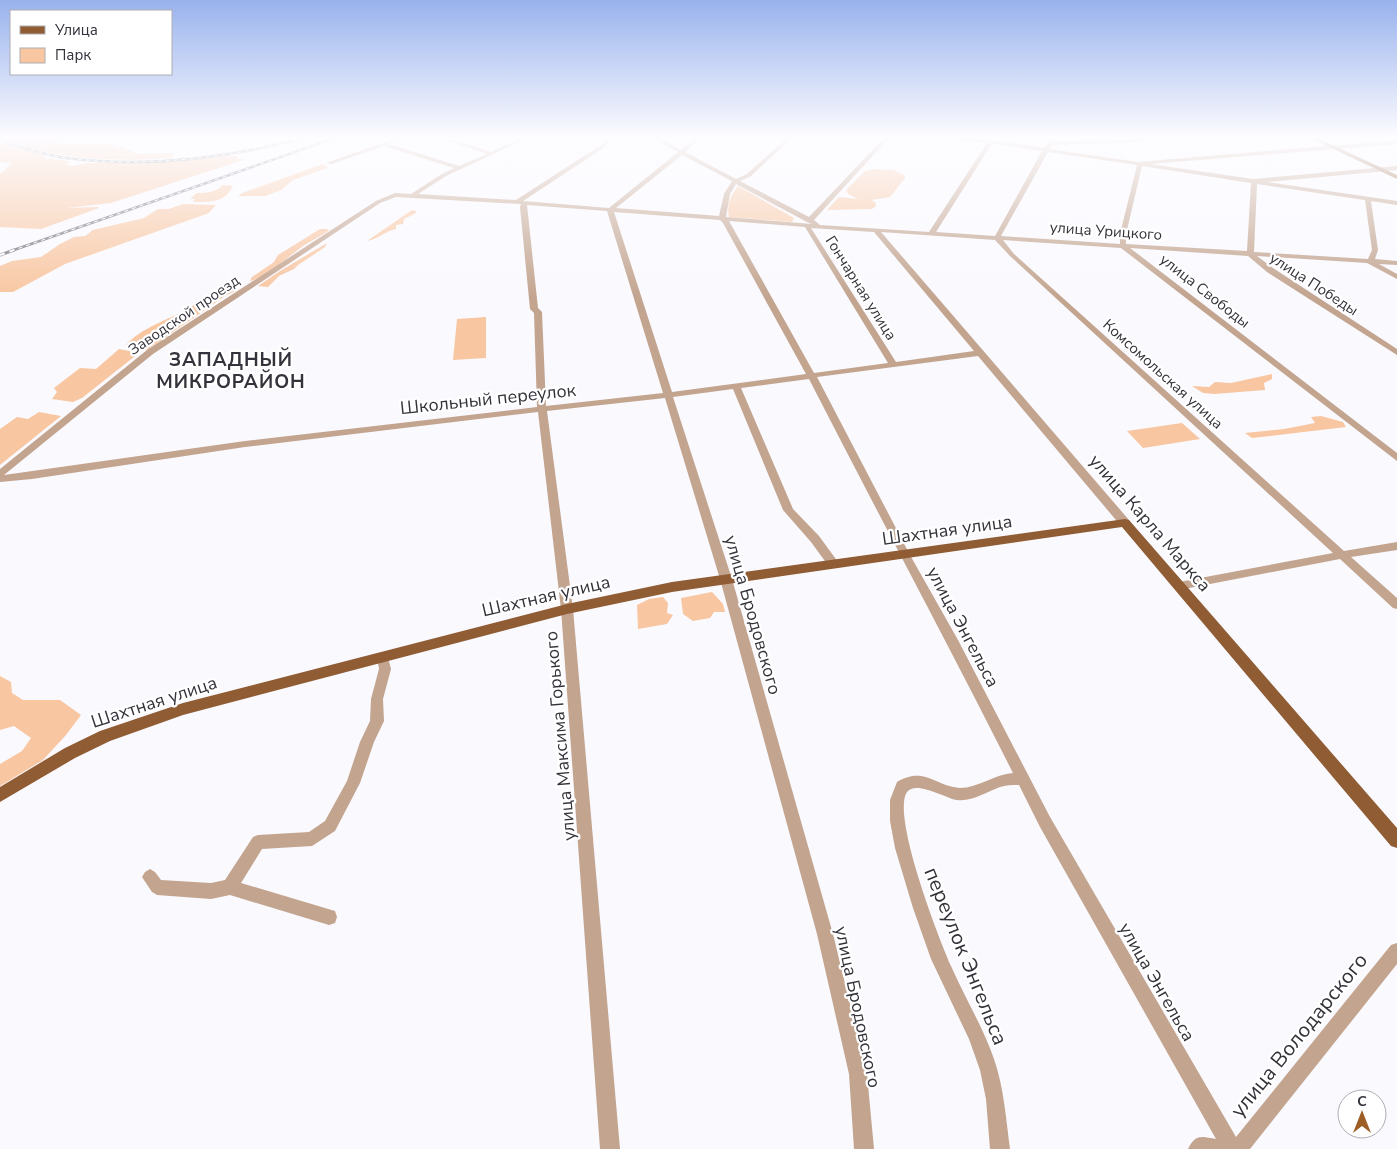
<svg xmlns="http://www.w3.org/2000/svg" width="1397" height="1149" font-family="'Nunito Sans',sans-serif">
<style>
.green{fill:#f8c6a1}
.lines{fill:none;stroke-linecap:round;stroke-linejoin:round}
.minor{fill:#c2a48f;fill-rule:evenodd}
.major{fill:#8f5c34;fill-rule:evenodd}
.rail-far1-casing{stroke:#79777f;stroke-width:2.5}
.rail-casing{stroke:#79777f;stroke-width:3}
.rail-far1{stroke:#fff;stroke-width:1;stroke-dasharray:4;stroke-linecap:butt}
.rail{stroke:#fff;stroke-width:2;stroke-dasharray:5;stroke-linecap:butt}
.labels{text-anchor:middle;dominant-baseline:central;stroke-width:4.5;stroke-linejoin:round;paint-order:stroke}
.far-street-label{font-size:15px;fill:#34323b;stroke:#fff}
.street-label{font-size:18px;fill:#34323b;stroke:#fff}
.far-district-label{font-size:19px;font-weight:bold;letter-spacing:1px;fill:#34323b;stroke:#fff}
.near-street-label{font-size:21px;fill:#34323b;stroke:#fff}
</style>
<rect width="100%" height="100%" fill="#faf9fe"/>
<g class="green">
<path d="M0,137H61L57,140L58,143H110L139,154L174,153L172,158C136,160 99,161 64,155C42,152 21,145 0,140Z"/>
<path d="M0,143L44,155L45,158L69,161L66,165L73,166L86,163H119L123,162L237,156L238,159H246L111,203L66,208L98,207L99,208L41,229L0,227V174L12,163L0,162Z"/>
<path d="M323,164L328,168L293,180L281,190L265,196H238L242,193Z"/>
<path d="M875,169L893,170L905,175V178L890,197L872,200L876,203V206L872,209L827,210L839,197L858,199L848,194L846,190L865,171Z"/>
<path d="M222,185L233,186C225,203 210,202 193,202L195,199H190L197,193C204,193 216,193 222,185Z"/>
<path d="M738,186L794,218L792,222L729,217C726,204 731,196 738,186Z"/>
<path d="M183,204L216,205L209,213L65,264L13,292H0V266L12,261L41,257L60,244L74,237L85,236L93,230L144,218L158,209H169Z"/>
<path d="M412,210L416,211V213L404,219L403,224L396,225V229C385,231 379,239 367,241Z"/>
<path d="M320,229H329L327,232C319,237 311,241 303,246C292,254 261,280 250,281L252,277L274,262L278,255Z"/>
<path d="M327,243L325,247L298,265L294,269L279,276L268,287L258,286L280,271Z"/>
<path d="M228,286L237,288L235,291L225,296L147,350L126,345C141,328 168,320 187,309C201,301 212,290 228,286Z"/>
<path d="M486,317V358L453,360L457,319Z"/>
<path d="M119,349L139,353L82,398L73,402L52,399L57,392L54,388L80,368L96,369Z"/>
<path d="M1272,374V379L1264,383L1265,390L1214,394L1203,393L1192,386L1209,387L1215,382L1231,383Z"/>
<path d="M39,412L61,416L0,465V429L17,417L28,419Z"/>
<path d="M1321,416L1343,422L1346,427L1252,438L1245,433L1284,429L1315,423L1311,417Z"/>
<path d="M1182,423L1200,439L1143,448L1127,431Z"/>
<path d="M712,592L723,604L725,612H714L710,618L693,621L683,614L681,598Z"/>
<path d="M663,597L668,603L667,613L673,615L667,624L638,629L637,605L649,599Z"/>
<path d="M0,676L11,682L12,693L23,700H60L81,715L66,735L43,760L0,786V764L22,751L31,738L14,726L0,730Z"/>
</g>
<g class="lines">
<g class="minor">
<path d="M399,137H406L389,144L459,166L487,154L437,137H444L491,152L524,137H530L446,176L418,194L516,200L601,145L607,137H612L605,147L523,201L609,208L678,152L651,137H657L681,150L697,137H702L685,152L736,179L747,174L788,137H793L751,176L740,181L809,217L885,137H890L814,220L820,225L929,232L987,143L939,139L937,137L993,140L1044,148L1051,137H1056L1053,141L1169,137L1167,139L1125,143L1052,145L1049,149L1138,162L1397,140V144L1150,164L1253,179L1397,166V170L1267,182L1397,201V205L1371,201L1378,250L1375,259L1397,261V265L1379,264L1397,274V279L1367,263L1257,256L1273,268L1397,349V355L1267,272L1248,256L1130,248L1397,453V461L1121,248L1003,240L1014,254L1344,551L1397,542V550L1351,557L1397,598V609L1393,608L1340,559L1179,590L1175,589L1173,586L1179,582L1333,553L1010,256L995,240L881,232L1129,520L1130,523L1129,526H1121L978,356L817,377L910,555L958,640L1050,817L1236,1137L1391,945L1397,943V964L1250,1149H1188C1195,1134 1202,1136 1216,1139L1040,827L1019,785C1012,785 1006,785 1000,787C986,792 972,802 957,800C945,798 916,780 907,792C891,815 939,939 951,966C965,998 983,1027 994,1059C1004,1088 1006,1119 1010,1149H990L986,1099L980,1070L969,1039L931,959L913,908L895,848L890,821V800L897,782C925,766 934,786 960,788C978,788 995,774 1013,773C946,640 876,510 809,379L741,388L793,509L819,536L838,562L840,565L838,568H830L811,542L783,510L733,389L673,397L732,579L833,934L867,1074L874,1149H854L849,1074L817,934L720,579L665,398L547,411L573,609L620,1149H600L561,609L538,412L245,447L32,479L0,482V469L147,350L376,201L395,193L411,194L442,174L454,168L384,146L331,164L326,163ZM994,144L1042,151L995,236L936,232L991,145ZM1048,152L1137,165L1120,234V244L1001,236ZM682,155L732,181L724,194L719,216L616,208ZM1142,166L1251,183L1247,251L1126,244V234ZM736,184L807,222L812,224L726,217L730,194ZM1257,184L1365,200L1372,250L1368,259L1254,252ZM396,197L521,204L520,207L530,309L534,313L537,407L245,441L4,475L153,354L380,203ZM527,205L607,211L663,393L546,406L542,312L538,308ZM614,212L720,220L723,223L806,374L672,392ZM729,221L805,227L888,363L814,373ZM811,228L874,232L974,351L896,362Z"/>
<path d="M560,137H574L582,139L579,141Z"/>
<path d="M383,652L387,654L391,669L383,699L384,721L374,742L360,783L335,831L312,846L262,849L241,883L335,911L337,917L335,923L329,925L230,895L211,899L157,895L152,892L142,877L145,872L150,869L155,872L161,880L211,883L225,880L253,837L258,835L309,832L325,821L347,781L360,742L370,721L371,699L379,669L377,657L379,654Z"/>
</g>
<g class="major">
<path d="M1308,137H1315L1397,175V179Z"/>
<path d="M1125,519L1129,520L1397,828V848L1391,846L1122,527L672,592L567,614L183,715L110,741L75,758L0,802V787L65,748L100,731L183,703L567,604L672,582Z"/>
</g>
<defs>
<g id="rail-far1">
<path d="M0,141C22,147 44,155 66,158C146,168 230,158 307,137"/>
<path d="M11,251L338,137"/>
</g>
<path id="rail" d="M0,255L14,250"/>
</defs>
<use href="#rail-far1" class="rail-far1-casing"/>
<use href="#rail" class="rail-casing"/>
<use href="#rail-far1" class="rail-far1"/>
<use href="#rail" class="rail"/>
</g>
<linearGradient id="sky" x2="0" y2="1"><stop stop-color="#99b2ed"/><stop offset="0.46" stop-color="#fdfcff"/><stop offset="1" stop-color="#fdfcff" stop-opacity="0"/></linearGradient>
<rect width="1397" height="298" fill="url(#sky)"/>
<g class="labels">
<g class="far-street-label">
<text transform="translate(1106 231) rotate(4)">улица Урицкого</text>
<text transform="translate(1314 284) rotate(33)">улица Победы</text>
<text transform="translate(861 288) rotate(58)">Гончарная улица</text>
<text transform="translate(1205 291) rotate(38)">улица Свободы</text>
<text transform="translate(184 315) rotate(-34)">Заводской проезд</text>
<text transform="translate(1163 374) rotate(42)">Комсомольская улица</text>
</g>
<g class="street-label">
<text transform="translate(488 399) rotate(-6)">Школьный переулок</text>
<text transform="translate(1150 523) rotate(49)">улица Карла Маркса</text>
<text transform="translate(947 530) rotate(-8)">Шахтная улица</text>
<text transform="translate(546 596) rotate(-13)">Шахтная улица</text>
<text transform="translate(753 615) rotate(74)">улица Бродовского</text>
<text transform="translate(963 627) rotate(62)">улица Энгельса</text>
<text transform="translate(154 702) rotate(-18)">Шахтная улица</text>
<text transform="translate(560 736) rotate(-95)">улица Максима Горького</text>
<text transform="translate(1157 982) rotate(60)">улица Энгельса</text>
<text transform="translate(858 1007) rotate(78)">улица Бродовского</text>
</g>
<g class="far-district-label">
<text x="231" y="360">ЗАПАДНЫЙ<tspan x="231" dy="22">МИКРОРАЙОН</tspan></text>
</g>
<g class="near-street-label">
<text transform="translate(966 956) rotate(68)">переулок Энгельса</text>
<text transform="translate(1299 1035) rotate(-51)">улица Володарского</text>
</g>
</g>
<rect x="10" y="10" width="162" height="65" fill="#ffffff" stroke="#aeadb1"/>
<rect x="20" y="26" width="25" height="8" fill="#8f5c34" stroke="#aeadb1"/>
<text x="55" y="35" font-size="15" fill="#34323b">Улица</text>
<rect x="20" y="48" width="25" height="15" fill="#f8c6a1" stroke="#aeadb1"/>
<text x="55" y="60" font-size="15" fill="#34323b">Парк</text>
<g transform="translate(1362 1114)"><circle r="24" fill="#ffffff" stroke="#aeadb1"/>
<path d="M0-4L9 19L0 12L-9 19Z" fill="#9d5e26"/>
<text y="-8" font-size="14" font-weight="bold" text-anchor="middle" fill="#34323b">С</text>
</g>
</svg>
